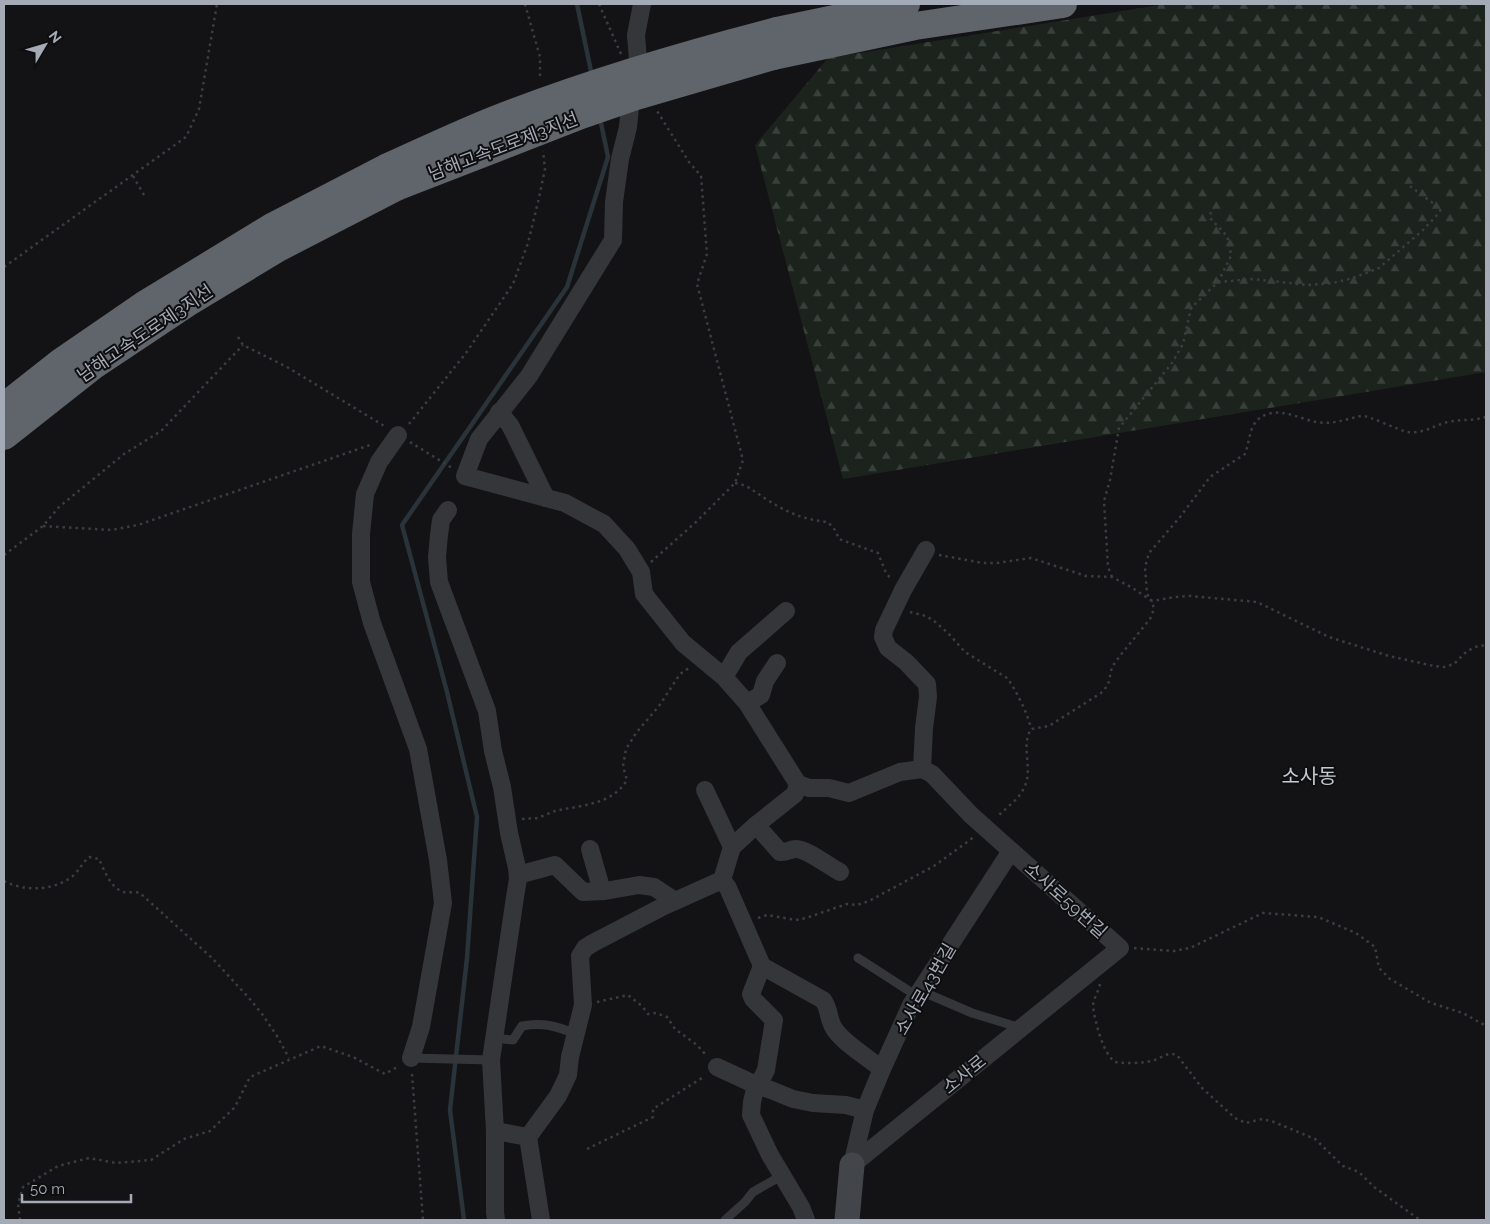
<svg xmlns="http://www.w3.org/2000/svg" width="1490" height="1224" font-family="Raleway,'Noto Sans KR',sans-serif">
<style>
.forest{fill:url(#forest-firs)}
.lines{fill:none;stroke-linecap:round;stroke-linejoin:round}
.stream{stroke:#293339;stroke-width:4.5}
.path{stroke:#3a3d41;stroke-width:2.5;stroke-dasharray:2.5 4;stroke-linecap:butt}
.lane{stroke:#34363a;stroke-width:9}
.street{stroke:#34363a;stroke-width:18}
.secondary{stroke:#42454a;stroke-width:25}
.highway{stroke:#60646b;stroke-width:28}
.highway-bridge{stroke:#60646b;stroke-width:28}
.labels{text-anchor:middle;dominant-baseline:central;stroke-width:4;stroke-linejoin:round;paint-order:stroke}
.street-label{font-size:18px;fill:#a4abb6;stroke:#0e0e10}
.quarter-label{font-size:20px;fill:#c5cad2;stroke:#0e0e10}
</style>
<defs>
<pattern id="forest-firs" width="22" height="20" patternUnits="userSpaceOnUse" patternTransform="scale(1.25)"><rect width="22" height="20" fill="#1b231c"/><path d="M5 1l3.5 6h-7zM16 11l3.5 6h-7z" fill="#39403b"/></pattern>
</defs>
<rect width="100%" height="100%" fill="#131315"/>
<path class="forest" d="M1166,4H1486V372L843,479L755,145L828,58Z"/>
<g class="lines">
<g class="stream">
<path d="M577,4L592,76"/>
<path d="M464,1220L450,1110L467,958L477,817L447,692L402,525L567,287L608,157L600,118"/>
</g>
<g class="path">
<path d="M525,4L540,57V80"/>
<path d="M599,4L621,54"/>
<path d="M133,176L144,195"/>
<path d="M4,267L186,137L199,109L217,4"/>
<path d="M1218,282L1253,279L1307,285L1333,283L1353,278L1379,268L1423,230L1438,214L1441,209L1407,184"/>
<path d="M238,337L243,345L287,367L386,427"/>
<path d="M1486,417C1474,421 1461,419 1448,422C1434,425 1424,434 1408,432C1397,430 1369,415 1361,416C1346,419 1332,425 1316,422C1301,419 1283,409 1268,414C1248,420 1251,439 1245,454L1210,477L1180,517L1149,553L1145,567L1147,594L1152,601L1175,597L1190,596L1257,602L1329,637L1389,656L1434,666L1444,667L1454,664L1466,652L1475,647L1486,645"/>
<path d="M409,424L466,353L513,284L528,243L538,202L545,169L543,151"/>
<path d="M410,442L452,468"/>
<path d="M735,483C748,485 755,492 766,499C786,512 804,520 828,522L835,530L839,539L878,553L886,573L892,580"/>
<path d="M43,526L111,530L138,525L373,444"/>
<path d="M4,555L43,526L59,507L124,454L161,431L243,345"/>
<path d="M939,555L983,563H997L1031,558L1086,576L1112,577L1131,587L1152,601L1154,609L1150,619L1119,657L1112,667L1108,685L1101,693L1049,726L1031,729C1020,748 1034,768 1024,788C1019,799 1006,808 997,817"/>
<path d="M651,562L696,522L735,483L743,460L697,284L707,254L701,176L689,162L657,111"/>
<path d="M1112,577L1108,567L1104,501L1110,480L1119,428L1172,363L1183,344L1191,308L1218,282L1231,256L1230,247L1227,236L1210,218L1211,210"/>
<path d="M910,612L926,616L934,621L948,633L965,652L1007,678C1015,688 1029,716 1031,729"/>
<path d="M522,819C527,818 532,819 537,818C543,816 549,813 555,811C581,805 612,805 627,780L623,766L626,749L636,733L659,706L680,674L689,668"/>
<path d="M4,881C25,892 55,891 74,875C80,869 83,862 89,857L99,859C104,870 111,889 124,892C129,893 135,891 140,893L212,958L249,998L262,1014L277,1036L289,1058"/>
<path d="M758,918L767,915L796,920L806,918L838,907L847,904L857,905L869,901L934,866L974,837"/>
<path d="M1134,948L1174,951L1190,948L1263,913L1318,917L1356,933L1375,947L1379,968L1390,979L1431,1003L1463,1013L1486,1026"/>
<path d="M1100,984C1099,991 1093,999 1093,1006C1094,1018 1104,1058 1116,1062C1123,1064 1144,1063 1151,1061C1161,1059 1167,1051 1177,1055L1202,1088L1235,1118L1246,1123L1262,1119L1274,1122L1315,1139L1343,1166L1359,1172L1374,1187L1420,1220"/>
<path d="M597,1002L628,995L642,1006L648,1014L656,1013L667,1017L675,1029L697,1045L706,1055"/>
<path d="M412,1074L423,1220"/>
<path d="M587,1149L653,1117V1109L705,1076"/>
<path d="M20,1220L18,1204L23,1187L58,1166L89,1158L116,1163L151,1160L184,1139L210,1131L235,1107L250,1077L321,1046L353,1057L385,1074L399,1066"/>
</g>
<g class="lane">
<path d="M858,958L917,996"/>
<path d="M921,991L972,1013L1021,1028"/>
<path d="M494,1038L513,1040L522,1026C543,1022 556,1026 576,1034"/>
<path d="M411,1058L491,1060"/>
<path d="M725,1220L745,1202L753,1192L783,1175"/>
</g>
<g class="street">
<path d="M642,4L636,35L640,85L630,107L628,127L620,159L614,202L613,240L529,376L479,439L465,476L565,503L604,524L627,549L641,572L644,594L683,643L724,677L747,703L798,784L809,788H829L849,793L900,772L922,769L932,774L971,815L1120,948L852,1165"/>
<path d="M499,412L510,425L546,498"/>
<path d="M398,435L379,462L365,494L361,534V582L372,623L418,749L438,860L443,903L421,1027L411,1058"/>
<path d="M448,510L441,520L439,535L437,557L439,582L487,711L493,751L502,787L509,833L517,868L518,879L515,897L491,1060L495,1131L528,1137"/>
<path d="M724,677L739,652L786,611"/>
<path d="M747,703L761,695L765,681L777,663"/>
<path d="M922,769L924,728L928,697L927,684L906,662L888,648L883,637L884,630L903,590L926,550"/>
<path d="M705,790L732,847"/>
<path d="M756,825L780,852C786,853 790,849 796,849C807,849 830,867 840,872"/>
<path d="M590,849L602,891"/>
<path d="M518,875L555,865L583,892L605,891L639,885L654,887L675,901"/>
<path d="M722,880L728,888L762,966L823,1000C830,1009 828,1021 835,1030C845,1044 868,1058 882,1069"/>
<path d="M762,966L751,994L753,999L774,1020L766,1070L761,1080L756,1085L752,1102L751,1115L770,1155L801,1207L806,1220"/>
<path d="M717,1067L756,1085L771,1090L793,1099L813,1103L846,1105L865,1110"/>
<path d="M495,1131V1212L496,1220"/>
<path d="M852,1165L865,1110L882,1069L911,1005L1011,851"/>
<path d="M541,1220L528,1137L558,1096L568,1075L570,1057L583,1005L580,956L585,948L593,943L664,906L722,880L732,847L756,825L795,794L798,784"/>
</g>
<path class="secondary" d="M847,1220L852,1165"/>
<g class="highway">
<path d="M777,31L906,4"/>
<path d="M773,56L915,26L1063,4"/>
<path d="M4,407L61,362L144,305L272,227L388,167"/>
<path d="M4,436L94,365L187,303L278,248L396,187"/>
</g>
<g class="highway-bridge">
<path d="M388,167C426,150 463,132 502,117C592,82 684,55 777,31"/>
<path d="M396,187L581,115L636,96L773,56"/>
</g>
</g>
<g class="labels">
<g class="street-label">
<text transform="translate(503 146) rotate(-21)">남해고속도로제3지선</text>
<text transform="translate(145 333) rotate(-34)">남해고속도로제3지선</text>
<text transform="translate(1066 900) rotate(42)">소사로59번길</text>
<text transform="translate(925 989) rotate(-60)">소사로43번길</text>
<text transform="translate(964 1074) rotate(-39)">소사로</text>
</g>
<g class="quarter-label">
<text x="1309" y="776">소사동</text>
</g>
</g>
<rect width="1490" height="1224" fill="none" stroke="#a4abb6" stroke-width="10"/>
<g transform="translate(45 45) rotate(52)" stroke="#0e0e10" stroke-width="4" paint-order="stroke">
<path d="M0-4L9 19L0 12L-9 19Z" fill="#a4abb6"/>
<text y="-8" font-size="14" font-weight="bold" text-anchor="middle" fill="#a4abb6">N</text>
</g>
<path d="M22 1194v8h109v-8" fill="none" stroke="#a4abb6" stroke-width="2.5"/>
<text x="30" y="1194" font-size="15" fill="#a4abb6" stroke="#0e0e10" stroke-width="4" paint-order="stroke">50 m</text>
</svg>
